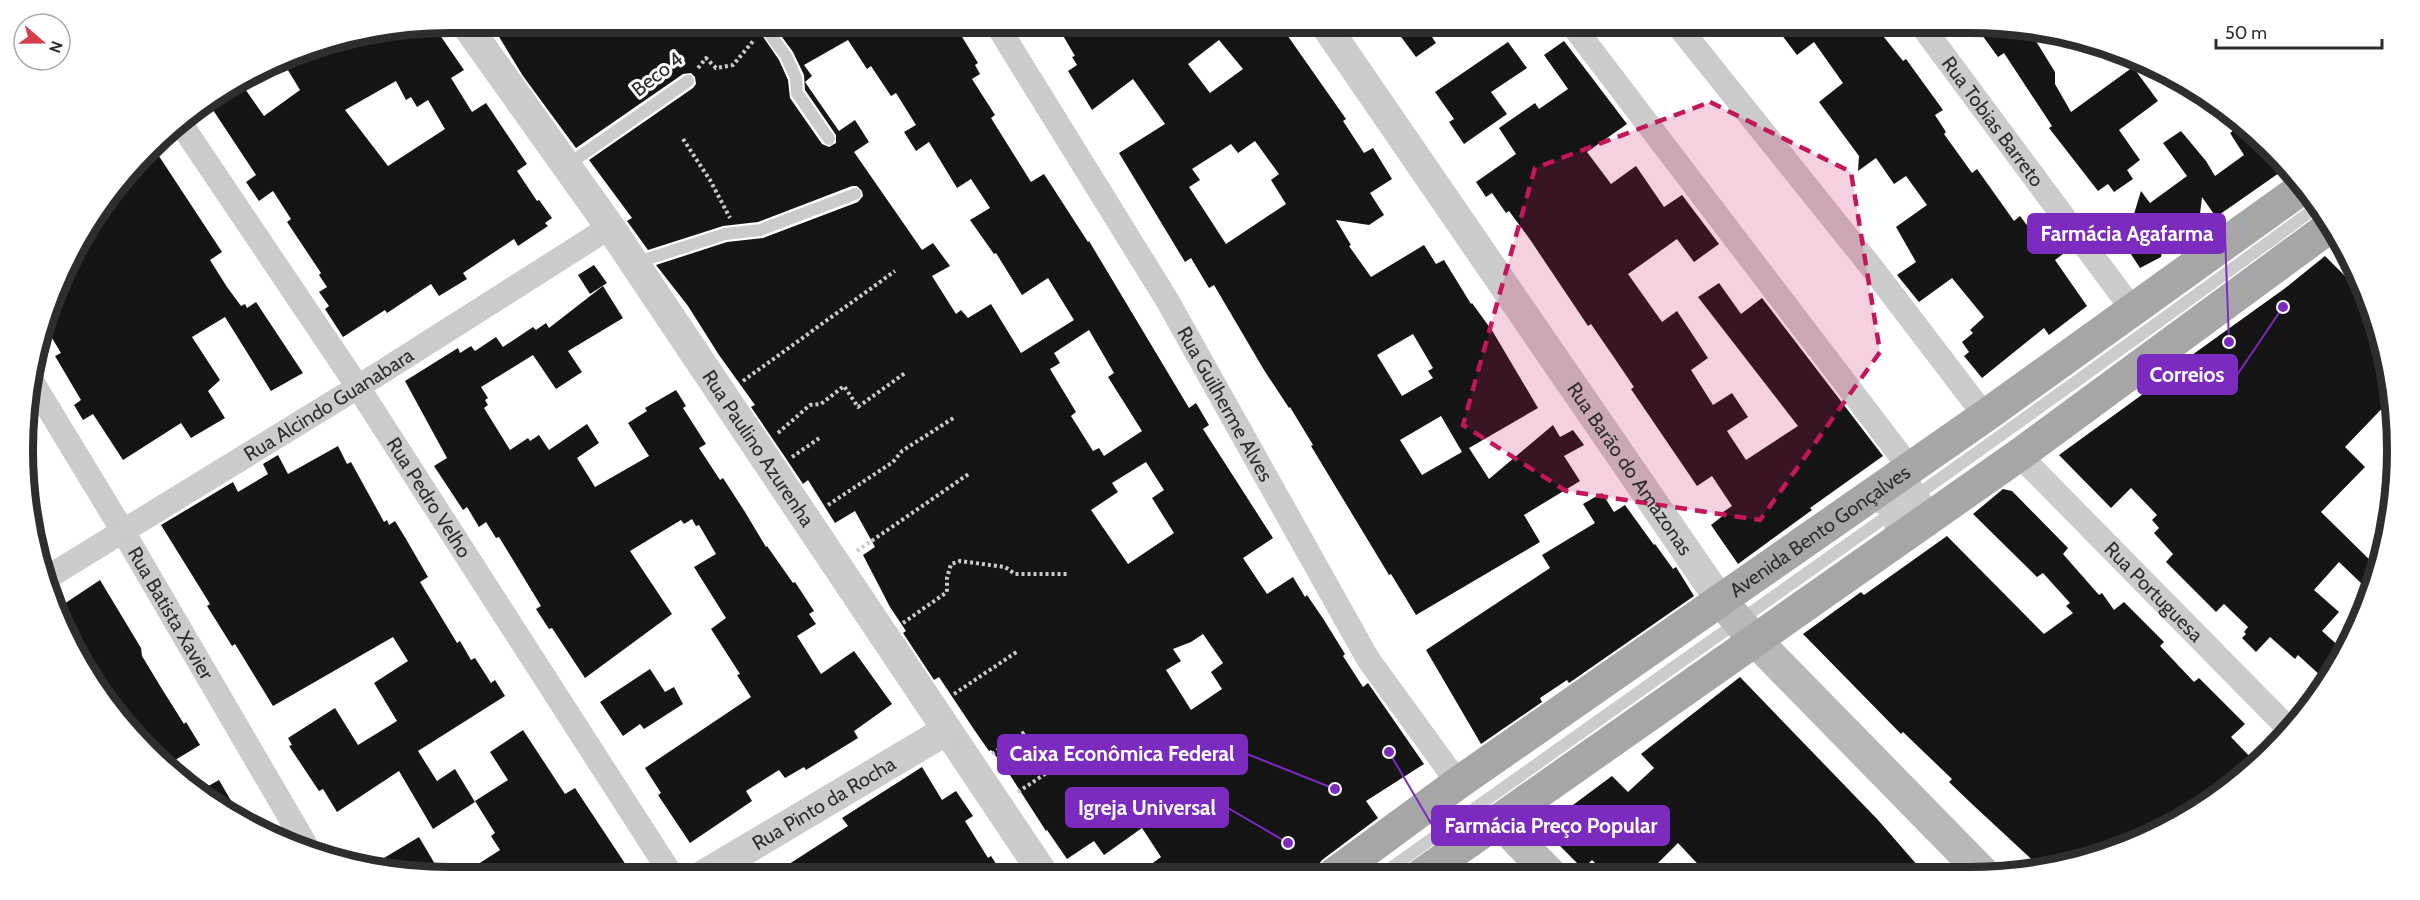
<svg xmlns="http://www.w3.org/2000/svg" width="2420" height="900" font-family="Cabin,sans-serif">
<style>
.building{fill:#151515;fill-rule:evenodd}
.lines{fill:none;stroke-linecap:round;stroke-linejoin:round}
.path{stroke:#cbcbcb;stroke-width:4;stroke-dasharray:3 3;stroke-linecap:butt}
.service{stroke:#cbcbcb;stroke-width:12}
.minor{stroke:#cbcbcb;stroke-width:24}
.tertiary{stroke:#cbcbcb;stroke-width:30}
.secondary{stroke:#b8b8b8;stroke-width:33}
.primary{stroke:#a6a6a6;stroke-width:33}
.marked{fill:#c2185b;fill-opacity:0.2;stroke:#c2185b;stroke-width:4.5;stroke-dasharray:12 8;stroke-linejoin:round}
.labels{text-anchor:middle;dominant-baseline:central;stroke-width:6;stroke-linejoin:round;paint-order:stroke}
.street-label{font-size:20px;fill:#2e2e2e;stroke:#fff}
.rim{fill:none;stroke:#2e2e2e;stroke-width:8}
.leader{fill:none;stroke:#7b2cbf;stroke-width:2}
.callout-dot{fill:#7b2cbf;stroke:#fff;stroke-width:2}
.callout{fill:#7b2cbf;stroke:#7b2cbf;stroke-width:2}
.callout-label{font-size:21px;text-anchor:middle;font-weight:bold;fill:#fff}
</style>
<rect width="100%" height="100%" fill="#fff"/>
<g class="building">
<path d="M490,22H753L779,60L788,80L790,98L822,144L829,147L836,143V135L805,90L804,75L793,52L782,37L805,22H953L978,63L975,65L980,74L972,79L995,115L991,118L1031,182L1044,174L1088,242L1089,241L1189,408L1196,403L1209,425L1203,429L1273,538L1243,558L1267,594L1293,577L1305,597L1307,595L1324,620L1345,654L1343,656L1363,687L1368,683L1424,764L1366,801L1378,818L1322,860L1316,868L1305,875L1135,876L1161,857L1142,828L1104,855L1094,841L1067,859L1047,830L1046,831L1006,769L991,750L989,751L975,731L939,677L934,680L903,633L906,631L890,607L863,555L875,547L855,511L835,523L808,480L803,484L785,457L751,407L755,405L719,355L688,306L656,265L727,242L763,238L858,202L863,196L862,191L857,186H852L758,222L723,226L648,250L627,221L632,218L589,160L693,88L696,84L695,77L691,73L683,74L576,148L523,76ZM848,40L867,69L871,66L891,96L896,93L916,125L904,132L916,151L929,142L957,188L971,179L990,208L970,220L994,254L996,253L1022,295L1048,278L1074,320L1021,353L991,304L968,318L961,310L956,314L932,276L950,266L933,243L922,250L854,152L869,142L855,120L839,131L805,82L812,76L804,65ZM1089,330L1114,373L1108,377L1142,431L1104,456L1099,448L1093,451L1071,416L1076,412L1050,369L1060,363L1054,353ZM1146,462L1164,490L1152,498L1174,533L1128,564L1091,510L1118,492L1112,483ZM1203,634L1223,663L1211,672L1222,689L1191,710L1166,670L1181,661L1173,649L1191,642Z"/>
<path d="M1055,22H1166L1173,32L1186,22H1278L1346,119L1343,121L1364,153L1373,148L1392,179L1370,193L1384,215L1369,225L1336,220L1351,245L1349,246L1371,277L1424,245L1436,264L1444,260L1471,304L1472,303L1493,332L1538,408L1469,448L1489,479L1553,425L1560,437L1573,430L1584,445L1564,456L1580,481L1524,515L1540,542L1416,615L1391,574L1389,575L1311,446L1313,445L1290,407L1289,408L1264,370L1214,285L1209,288L1191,258L1185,262L1119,153L1165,124L1133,79L1092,110L1068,71L1077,65L1072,57L1075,56ZM1219,40L1243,69L1210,93L1188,64ZM1255,141L1279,174L1271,180L1286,204L1226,244L1189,187L1200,180L1192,169L1231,144L1238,153ZM1413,334L1433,368L1428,371L1433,378L1402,396L1377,355ZM1441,416L1462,452L1422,475L1400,440Z"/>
<path d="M1390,22H1422L1436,43L1416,57Z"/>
<path d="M1772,22H1872L1903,61L1906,59L1943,110L1935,115L1946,132L1944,134L1972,173L1977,169L2014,221L2020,216L2040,242L2049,235L2063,254L2055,260L2087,306L2049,335L2044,328L1982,378L1964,356L1969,352L1962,342L1973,333L1970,330L1984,317L1952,278L1919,302L1897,275L1916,262L1896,227L1927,205L1906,176L1894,184L1876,158L1858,171L1859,156L1819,102L1843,83L1814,42L1797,55Z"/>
<path d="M433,25L464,70L451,78L472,112L486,103L527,164L517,171L537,201L539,200L552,218L545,223L548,226L518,246L514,239L463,273L467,279L439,296L431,284L387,313L385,310L343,337L325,309L329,306L319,292L327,287L319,275L321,273L287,222L291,219L273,191L259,201L246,182L256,175L207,101L238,79L264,116L300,90L283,62L315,45ZM396,81L406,100L411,97L417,107L428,100L445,129L388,166L345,110Z"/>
<path d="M1995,26L2029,30L2055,72V84L2071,112L2133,67L2158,101L2119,130L2140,160L2127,170L2133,179L2114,192L2108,184L2098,191L2049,128L2052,126L2004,53L1998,57L1982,35Z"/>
<path d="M1564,41L1627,124L1587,152L1611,184L1636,166L1664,207L1682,195L1719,244L1694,262L1677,239L1628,274L1662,322L1677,311L1708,358L1691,370L1713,405L1732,393L1748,417L1727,431L1746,460L1798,426L1698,297L1719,283L1741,314L1762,298L1883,456L1810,508L1812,510L1738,564L1711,525L1725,514L1723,512L1732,506L1712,476L1697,486L1631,389L1634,387L1613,356L1591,324L1588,326L1529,238L1509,211L1506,213L1492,193L1486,197L1476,182L1516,154L1499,128L1535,103L1539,109L1568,89L1544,55Z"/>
<path d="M1508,42L1527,68L1491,92L1507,114L1464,144L1449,122L1454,119L1435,92Z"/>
<path d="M2243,123L2289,166L2216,217L2202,197L2198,231L2179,244L2167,226L2161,257L2140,268L2119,236L2130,227L2141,191L2150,203L2187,176L2163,143L2181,131L2206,161L2215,176L2244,155L2230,133Z"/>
<path d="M153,147L222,252L210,260L227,287L241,306L245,304L247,308L256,302L303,373L271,391L225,317L192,337L220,380L208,391L225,418L191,438L181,423L123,460L93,414L83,420L74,405L81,400L55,356L61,353L43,323L45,312L80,237Z"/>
<path d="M2325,256L2346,277L2355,268L2375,313L2394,396L2345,447L2365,467L2321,512L2378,568L2363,585L2339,562L2314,590L2339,612L2322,631L2343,650L2339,658L2322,677L2298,655L2295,659L2270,637L2256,652L2242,638L2246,634L2244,632L2248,627L2224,604L2216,612L2166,562L2173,554L2154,533L2159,528L2152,520L2157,515L2131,488L2111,508L2059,455L2194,357L2192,355L2284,289Z"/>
<path d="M594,265L607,283L590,294L578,275Z"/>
<path d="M603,286L623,318L568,351L582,372L556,389L533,355L481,387L488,398L485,400L488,405L484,408L510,450L528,438L530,441L539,435L549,450L587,424L599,443L577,458L595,487L649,456L628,423L647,411L645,408L676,390L686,406L683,408L706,444L699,448L720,480L723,478L745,512L766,547L767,546L793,583L795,582L814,611L809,614L816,624L797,636L821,674L854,651L892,704L854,731L858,738L806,770L804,767L785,778L779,770L746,791L752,801L690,843L658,795L661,793L645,768L751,697L737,675L740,674L711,629L726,618L694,567L716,554L699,525L696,526L692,519L684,524L681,520L630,551L672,614L585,678L552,628L549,629L536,609L541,606L499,537L496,538L486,522L479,527L467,507L463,510L434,466L447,458L405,381L458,348L460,353L471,346L475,351L496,337L503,347L533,327L536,330L546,323L549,328Z"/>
<path d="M338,446L347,464L351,462L384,522L387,520L389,525L395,521L406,539L428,577L420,582L457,643L460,641L471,660L475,658L491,683L495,680L505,696L418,751L437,781L455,769L475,802L433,829L399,771L337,812L323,789L319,791L289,746L292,745L288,738L335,708L358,745L397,721L374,683L408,661L393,637L273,706L235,644L232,646L207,606L210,604L161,525L233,482L238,492L268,474L263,464L278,455L288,474Z"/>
<path d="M2003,489L2012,491L2068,548L2063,554L2099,595L2102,593L2114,610L2124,602L2164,642L2160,646L2194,682L2199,678L2245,724L2231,737L2254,761L2224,790L2159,834L2120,845L2115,839L2103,850L2042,869L1973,805L1949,782L1952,779L1903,732L1901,734L1803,634L1861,592L1864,595L1947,536L2044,634L2073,613L2066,606L2070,603L2043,573L2037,577L1973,514Z"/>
<path d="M1602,493L1614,512L1625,505L1654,545L1655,544L1673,569L1676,567L1694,596L1569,683L1567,680L1540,698L1542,702L1481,744L1426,650L1550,568L1542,555L1595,523L1583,504Z"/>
<path d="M100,580L141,648L142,656L162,689L184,724L186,722L200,745L167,765L94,687L63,628L69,625L58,608Z"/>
<path d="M650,669L665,692L674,687L683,704L644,729L640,724L623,736L600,702Z"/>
<path d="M1740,677L1878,820L1925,874L1708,875L1678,843L1646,875H1607L1592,860L1583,869L1542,828L1612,776L1628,792L1654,768L1641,754Z"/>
<path d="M523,730L565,794L575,788L626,865L608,877H559L555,870L543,877H458L500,850L491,836L495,833L475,801L508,780L490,752Z"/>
<path d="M922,767L942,800L956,791L973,816L965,821L988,858L991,856L1004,876L769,877L848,826L842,818Z"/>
<path d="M219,780L244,823L196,793Z"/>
<path d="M419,837L442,876L369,867Z"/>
</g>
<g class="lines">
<g class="path">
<path d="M698,68L706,58L716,68L733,65L754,40"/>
<path d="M683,139L710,180L730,218"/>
<path d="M743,381L895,271"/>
<path d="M778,433L810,405L821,404L844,386L858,407L905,373"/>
<path d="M792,457L821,437"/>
<path d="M828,505L893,462L902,451L955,417"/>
<path d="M857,551L970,473"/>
<path d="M903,623L947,592V578L951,564L960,561L1005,567L1015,574H1067"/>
<path d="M954,694L1018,651"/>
<path d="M992,754L1026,731"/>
<path d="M1018,792L1048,772"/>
</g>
<g class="service">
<path d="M761,22L786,56L796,78L797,93L829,139"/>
<path d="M566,166L688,81"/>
<path d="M635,263L725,234L760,230L855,194"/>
<path d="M1880,508L1917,486"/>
<path d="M1890,527L1925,498"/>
<path d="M1381,875C1693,652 2009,433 2318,206"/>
</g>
<g class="minor">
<path id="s1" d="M995,22L1167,300L1368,659L1458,783"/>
<path d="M1570,22L1910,468"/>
<path d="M1675,22L1869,264L1985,416"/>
<path id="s2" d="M1919,22L2132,309"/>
<path id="s3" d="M179,121L358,387L673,877"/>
<path id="s4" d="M30,378L124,533L310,852"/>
<path id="s5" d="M2019,455L2289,729"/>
<path id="s6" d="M45,579L358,387L610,227"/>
</g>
<g class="tertiary">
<path id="s7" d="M464,22L610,227L1045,876"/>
<path id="s8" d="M1323,22L1720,600"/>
<path id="s9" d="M700,877L947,730"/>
</g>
<g class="secondary">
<path d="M1720,600L1755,640L1984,874"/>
<path d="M1498,820L1551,875"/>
</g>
<g class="primary">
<path id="s10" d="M1333,875L1458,783L1985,416L2305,186"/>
<path d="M1421,875L2019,455L2332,225"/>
</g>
</g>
<path class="marked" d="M1710,102L1851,172L1880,352L1760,520L1566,491L1463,425L1535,168Z"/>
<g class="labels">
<g class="street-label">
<text transform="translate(657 74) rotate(-38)">Beco 4</text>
<text stroke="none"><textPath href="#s2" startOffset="124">Rua Tobias Barreto</textPath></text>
<text stroke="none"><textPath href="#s1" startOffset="446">Rua Guilherme Alves</textPath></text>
<text stroke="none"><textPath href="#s6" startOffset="333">Rua Alcindo Guanabara</textPath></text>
<text stroke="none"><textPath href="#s7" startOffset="518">Rua Paulino Azurenha</textPath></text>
<text stroke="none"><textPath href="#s8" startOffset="542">Rua Barão do Amazonas</textPath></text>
<text stroke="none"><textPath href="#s3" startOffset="452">Rua Pedro Velho</textPath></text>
<text stroke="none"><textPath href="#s10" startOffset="596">Avenida Bento Gonçalves</textPath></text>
<text stroke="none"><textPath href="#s5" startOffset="192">Rua Portuguesa</textPath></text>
<text stroke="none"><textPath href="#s4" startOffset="274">Rua Batista Xavier</textPath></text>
<text stroke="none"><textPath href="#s9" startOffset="144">Rua Pinto da Rocha</textPath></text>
</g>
</g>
<path d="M0 0H2420V900H0ZM450 33H1970A417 417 0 0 1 2387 450V450A417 417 0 0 1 1970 867H450A417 417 0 0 1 33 450V450A417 417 0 0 1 450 33Z" fill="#fff" fill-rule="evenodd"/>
<path class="rim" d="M450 33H1970A417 417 0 0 1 2387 450V450A417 417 0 0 1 1970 867H450A417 417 0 0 1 33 450V450A417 417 0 0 1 450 33Z"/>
<path class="leader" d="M2229 342L2225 234M2283 307L2237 375M1335 789L1247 754M1288 843L1228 808M1389 752L1432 825"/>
<g class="callout-dot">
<circle cx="2229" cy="342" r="6"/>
<circle cx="2283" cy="307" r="6"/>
<circle cx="1335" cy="789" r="6"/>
<circle cx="1288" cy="843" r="6"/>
<circle cx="1389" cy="752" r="6"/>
</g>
<g class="callout">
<rect x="2028" y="214" width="197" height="39" rx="6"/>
<rect x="2138" y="355" width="99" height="39" rx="6"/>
<rect x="998" y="735" width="249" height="39" rx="6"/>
<rect x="1066" y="788" width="162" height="39" rx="6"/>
<rect x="1432" y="806" width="237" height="39" rx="6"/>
</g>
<g class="callout-label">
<text x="2127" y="241">Farmácia Agafarma</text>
<text x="2187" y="382">Correios</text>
<text x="1122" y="761">Caixa Econômica Federal</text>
<text x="1147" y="815">Igreja Universal</text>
<text x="1551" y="833">Farmácia Preço Popular</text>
</g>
<g transform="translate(42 42) rotate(110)"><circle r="28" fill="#ffffff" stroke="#ababab" stroke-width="1.5"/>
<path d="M0-4.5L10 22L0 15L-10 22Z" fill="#d73e4d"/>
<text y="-9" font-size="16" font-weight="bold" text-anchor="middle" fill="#2e2e2e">N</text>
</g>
<path d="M2216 39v9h166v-9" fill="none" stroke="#2e2e2e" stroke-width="3"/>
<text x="2225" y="39" font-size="18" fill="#2e2e2e" stroke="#ffffff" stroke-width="4.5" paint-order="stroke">50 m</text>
</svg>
